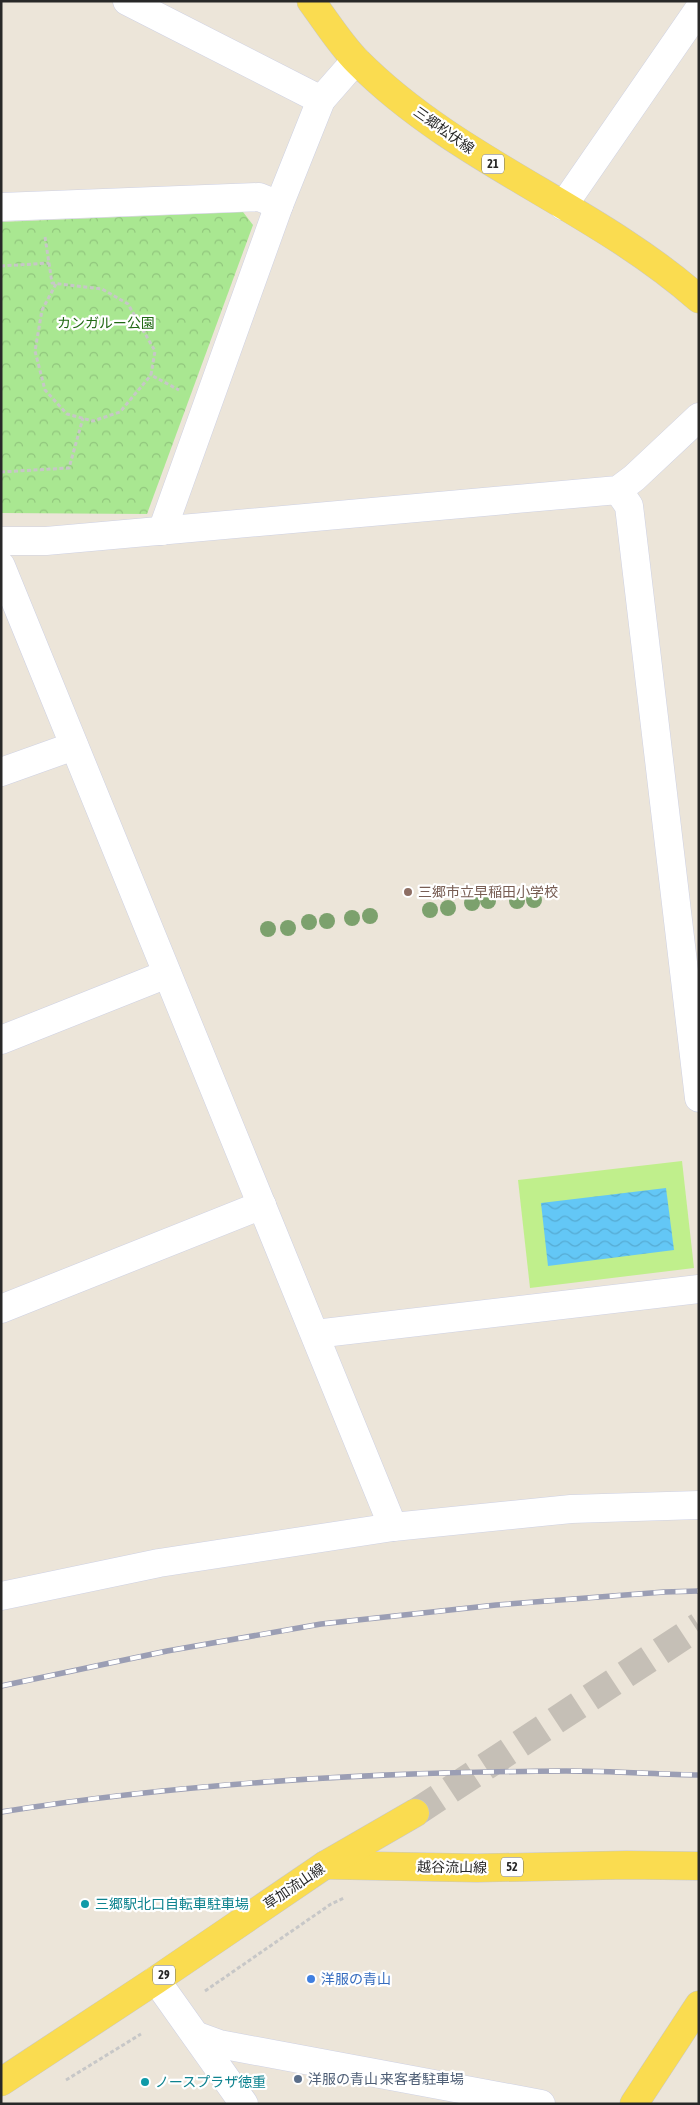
<svg xmlns="http://www.w3.org/2000/svg" width="700" height="2105" font-family="'Asap Condensed','Noto Sans JP',sans-serif">
<style>
.forest{fill:url(#forest-crowns)}
.pitch{fill:#c0ef8c}
.water{fill:url(#water-waves)}
.lines{fill:none;stroke-linecap:round;stroke-linejoin:round}
.primary-tunnel{stroke:#c5bfb6;stroke-width:28;stroke-dasharray:28 14;stroke-linecap:butt}
.street-casing{stroke:#ced1e3;stroke-width:29}
.secondary-casing{stroke:#ced1e3;stroke-width:29}
.primary-casing{stroke:#c7c7c7;stroke-width:29}
.path{stroke:#c7c7c7;stroke-width:3;stroke-dasharray:4 2.5;stroke-linecap:butt}
.street{stroke:#fff;stroke-width:28}
.secondary{stroke:#fff;stroke-width:28}
.primary{stroke:#fadc50;stroke-width:28}
.rail-casing{stroke:#9b9eb4;stroke-width:5.5}
.rail{stroke:#fff;stroke-width:4;stroke-dasharray:11;stroke-linecap:butt}
.tree{fill:#7ca16d}
.education-dot{fill:#8d6e63;stroke:#fff;stroke-width:2}
.culture-dot{fill:#0f9aa8;stroke:#fff;stroke-width:2}
.shop-dot{fill:#3f7fe0;stroke:#fff;stroke-width:2}
.service-dot{fill:#5c6f8a;stroke:#fff;stroke-width:2}
.labels{text-anchor:middle;dominant-baseline:central;stroke-width:4.5;stroke-linejoin:round;paint-order:stroke}
.shield{fill:#fff;stroke:#686868;stroke-width:1}
.shield-label{font-size:12px;font-weight:bold;fill:#282828}
.street-label{font-size:14px;fill:#282828;stroke:#fff}
.park-label{font-size:14px;fill:#216914;stroke:#fff}
.education-label{font-size:14px;fill:#785e54;stroke:#fff;text-anchor:start}
.culture-label{font-size:14px;fill:#0d838f;stroke:#fff;text-anchor:start}
.shop-label{font-size:14px;fill:#366cbe;stroke:#fff;text-anchor:start}
.service-label{font-size:14px;fill:#4e5e75;stroke:#fff;text-anchor:start}
</style>
<defs>
<pattern id="forest-crowns" width="20" height="18" patternUnits="userSpaceOnUse" patternTransform="scale(1.25)"><rect width="20" height="18" fill="#a9e791"/><path d="M2 6a3 3 0 1 1 6 0M12 15a3 3 0 1 1 6 0" fill="none" stroke="#91c67d"/></pattern>
<pattern id="water-waves" width="16" height="10" patternUnits="userSpaceOnUse" patternTransform="scale(1.25)"><rect width="16" height="10" fill="#63c7f6"/><path d="M0 5q4-4 8 0t8 0" fill="none" stroke="#56abd3"/></pattern>
</defs>
<rect width="100%" height="100%" fill="#ece5d9"/>
<path class="forest" d="M243,212L253,225L147,514L1,513V222Z"/>
<path class="pitch" d="M682,1161L694,1268L530,1288L518,1180Z"/>
<path class="water" d="M666,1188L674,1250L548,1266L541,1203Z"/>
<g class="lines">
<path class="primary-tunnel" d="M415,1813L699,1626"/>
<defs>
<g id="street">
<path d="M127,1L321,100L356,60"/>
<path d="M563,206L699,9"/>
<path d="M1,207L259,197L279,205"/>
<path d="M618,490L629,506L699,1098"/>
<path d="M162,531L279,205L321,100"/>
<path d="M1,541H46L618,490L634,478L699,417"/>
<path d="M1,566L393,1527"/>
<path d="M1,772L74,746"/>
<path d="M1,1040L167,974"/>
<path d="M1,1309L262,1205"/>
<path d="M315,1334L699,1289"/>
<path d="M156,1980L244,2104"/>
<path d="M197,2036L219,2044L541,2104"/>
</g>
<path id="secondary" d="M1,1596L159,1563L393,1527L571,1509L699,1505"/>
<g id="primary">
<path d="M311,1C326,21 340,44 357,61C456,161 595,207 699,299"/>
<path d="M325,1865L477,1868L627,1865L699,1866"/>
<path d="M1,2082L156,1980L325,1865L415,1813"/>
<path d="M634,2104L699,2005"/>
</g>
</defs>
<use href="#street" class="street-casing"/>
<use href="#secondary" class="secondary-casing"/>
<use href="#primary" class="primary-casing"/>
<g class="path">
<path d="M45,237L52,283L102,289L128,304L155,351L151,375L179,390"/>
<path d="M1,266L49,263"/>
<path d="M56,284L42,310L35,351L45,390L67,414L93,421L120,412L151,375"/>
<path d="M1,472L69,468L83,418"/>
<path d="M205,1991L331,1904L344,1898"/>
<path d="M66,2080L141,2034"/>
</g>
<use href="#street" class="street"/>
<use href="#secondary" class="secondary"/>
<use href="#primary" class="primary"/>
<defs>
<g id="rail">
<path d="M1,1686L167,1651L321,1624L496,1605L664,1592L699,1591"/>
<path d="M1,1812C188,1782 377,1772 566,1771C610,1771 655,1774 699,1775"/>
</g>
</defs>
<use href="#rail" class="rail-casing"/>
<use href="#rail" class="rail"/>
</g>
<g class="tree">
<circle cx="534" cy="900" r="8"/>
<circle cx="488" cy="901" r="8"/>
<circle cx="517" cy="901" r="8"/>
<circle cx="472" cy="903" r="8"/>
<circle cx="448" cy="908" r="8"/>
<circle cx="430" cy="910" r="8"/>
<circle cx="370" cy="916" r="8"/>
<circle cx="352" cy="918" r="8"/>
<circle cx="327" cy="921" r="8"/>
<circle cx="309" cy="922" r="8"/>
<circle cx="288" cy="928" r="8"/>
<circle cx="268" cy="929" r="8"/>
</g>
<circle class="education-dot" cx="408" cy="892" r="5"/>
<g class="culture-dot">
<circle cx="85" cy="1904" r="5"/>
<circle cx="145" cy="2082" r="5"/>
</g>
<circle class="shop-dot" cx="311" cy="1979" r="5"/>
<circle class="service-dot" cx="298" cy="2079" r="5"/>
<g class="labels">
<g class="shield">
<rect x="482" y="154.5" width="22" height="19" rx="4"/>
<rect x="501" y="1857.5" width="22" height="19" rx="4"/>
<rect x="153" y="1965.5" width="22" height="19" rx="4"/>
</g>
<g class="shield-label">
<text x="493" y="164">21</text>
<text x="512" y="1867">52</text>
<text x="164" y="1975">29</text>
</g>
<g class="street-label">
<text transform="translate(444 130) rotate(35)">三郷松伏線</text>
<text transform="translate(452 1867) rotate(1)">越谷流山線</text>
<text transform="translate(294 1886) rotate(-34)">草加流山線</text>
</g>
<g class="park-label">
<text x="106" y="323">カンガルー公園</text>
</g>
<g class="education-label">
<text x="418" y="892">三郷市立早稲田小学校</text>
</g>
<g class="culture-label">
<text x="95" y="1904">三郷駅北口自転車駐車場</text>
<text x="155" y="2082">ノースプラザ徳重</text>
</g>
<g class="shop-label">
<text x="321" y="1979">洋服の青山</text>
</g>
<g class="service-label">
<text x="308" y="2079">洋服の青山 来客者駐車場</text>
</g>
</g>
<rect width="700" height="2105" fill="none" stroke="#282828" stroke-width="5"/>
</svg>
